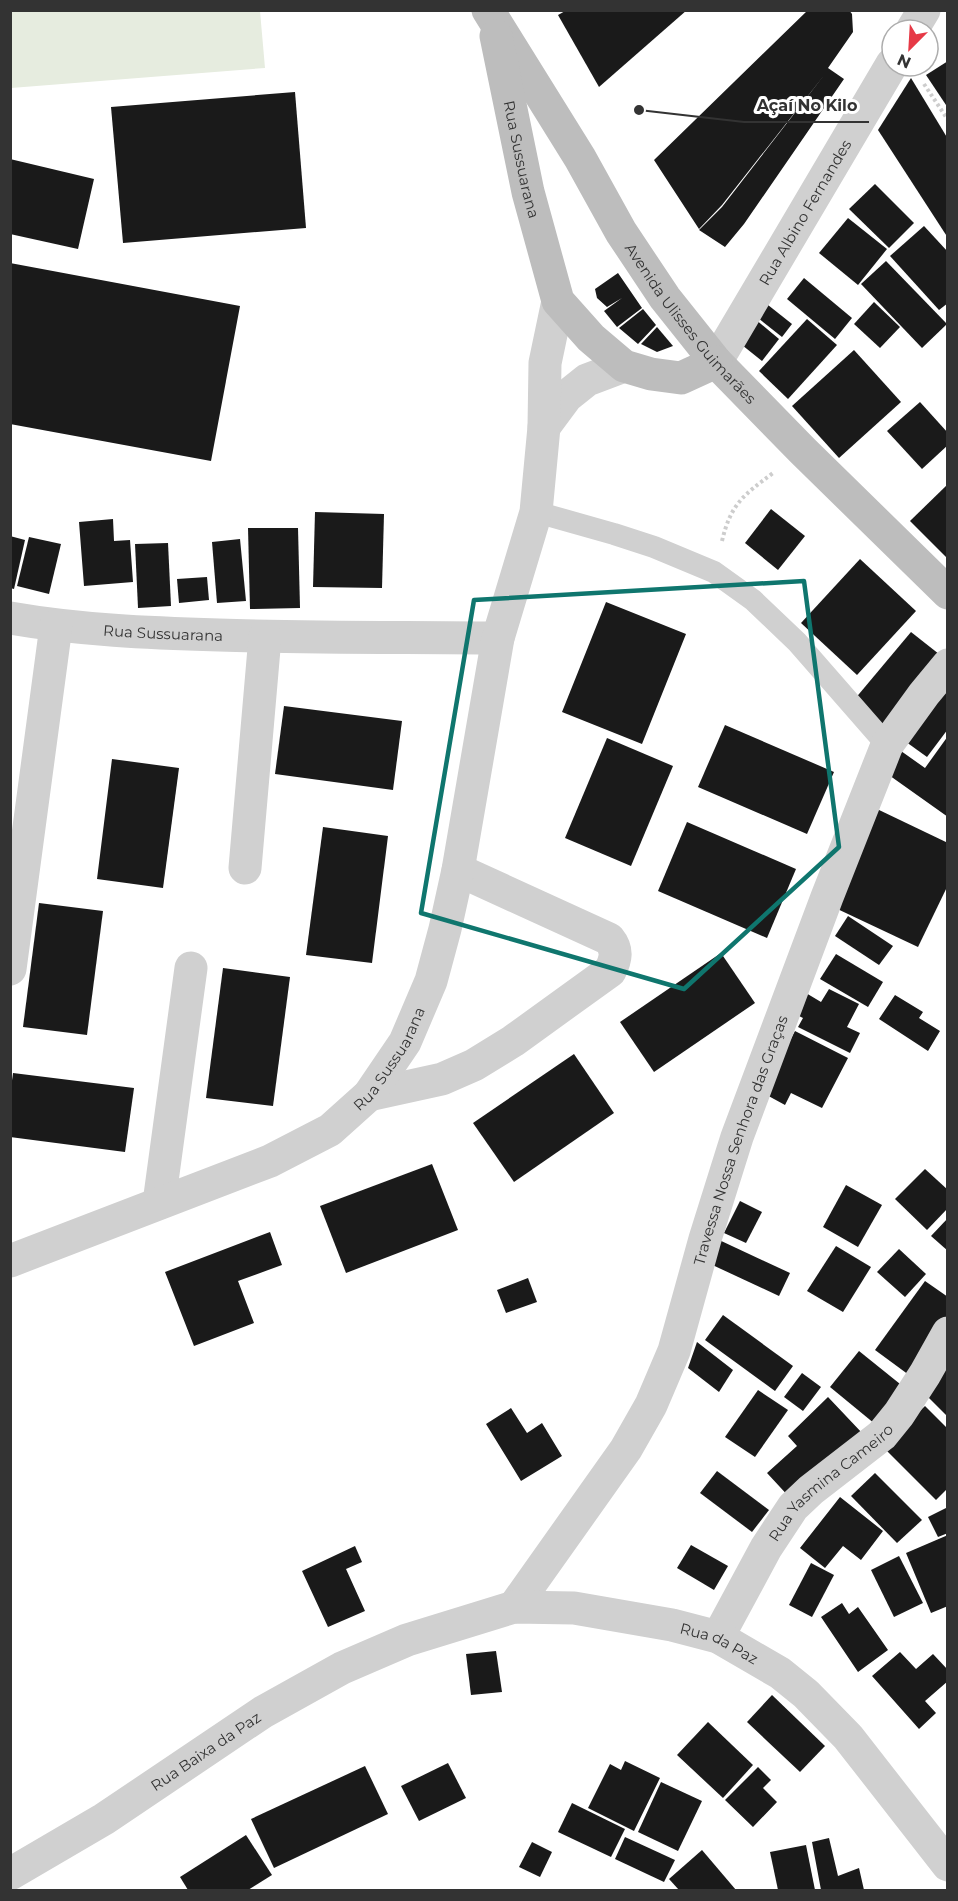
<svg xmlns="http://www.w3.org/2000/svg" width="958" height="1901" font-family="Montserrat,sans-serif">
<style>
.green{fill:#e6ecdf}
.building{fill:#1a1a1a}
.lines{fill:none;stroke-linecap:round;stroke-linejoin:round}
.path{stroke:#cdcdcd;stroke-width:4;stroke-dasharray:3 3;stroke-linecap:butt}
.lane{stroke:#d0d0d0;stroke-width:22}
.street{stroke:#d0d0d0;stroke-width:33}
.secondary{stroke:#bdbdbd;stroke-width:33}
.marked{fill:none;stroke:#0f766e;stroke-width:4.5;stroke-linejoin:round}
.labels{text-anchor:middle;dominant-baseline:central;stroke-width:6;stroke-linejoin:round;paint-order:stroke}
.street-label{font-size:15px;fill:#333;stroke:#fff}
.leader{fill:none;stroke:#333;stroke-width:2}
.callout-dot{fill:#333;stroke:#fff;stroke-width:2}
.callout-label{font-size:16px;text-anchor:middle;font-weight:bold;fill:#333;stroke:#fff;stroke-width:6;stroke-linejoin:round;paint-order:stroke}
</style>
<rect width="100%" height="100%" fill="#fff"/>
<path class="green" d="M11,10L260,11L265,68L11,88Z"/>
<g class="building">
<path d="M567,10H687L599,87L558,15Z"/>
<path d="M808,10H849L852,14L853,32L828,68L844,79L744,224L725,247L699,230L722,207L825,74L722,205L699,229L654,160Z"/>
<path d="M948,61V108L926,75Z"/>
<path d="M911,78L948,139V238L878,130Z"/>
<path d="M295,92L306,228L123,243L111,107Z"/>
<path d="M10,159L94,179L78,249L10,234Z"/>
<path d="M875,184L914,223L889,248L849,209Z"/>
<path d="M848,218L887,249L858,285L819,253Z"/>
<path d="M924,226L948,252V303L939,310L890,256Z"/>
<path d="M886,261L947,324L922,348L861,284Z"/>
<path d="M10,263L240,306L211,461L10,424Z"/>
<path d="M618,273L642,308L617,327L604,311L622,298L607,307L597,298L595,289Z"/>
<path d="M804,278L852,318L835,339L787,299Z"/>
<path d="M763,301L792,324L782,337L753,314Z"/>
<path d="M874,302L900,327L880,348L854,324Z"/>
<path d="M643,309L656,325L638,344L619,328Z"/>
<path d="M755,319L779,339L762,361L737,341Z"/>
<path d="M807,319L837,345L788,399L759,371Z"/>
<path d="M657,327L673,346L657,352L641,344Z"/>
<path d="M854,350L901,402L839,458L792,406Z"/>
<path d="M920,402L948,433V445L922,469L887,431Z"/>
<path d="M948,484V559L910,521Z"/>
<path d="M771,509L805,536L778,570L745,543Z"/>
<path d="M315,512L384,514L382,588L313,587Z"/>
<path d="M113,519L114,541L130,540L133,582L84,586L79,522Z"/>
<path d="M248,528H298L300,608L250,609Z"/>
<path d="M10,536L25,540L14,589L10,588Z"/>
<path d="M29,537L61,544L49,594L17,586Z"/>
<path d="M240,539L246,601L217,603L212,542Z"/>
<path d="M168,543L171,606L138,608L135,544Z"/>
<path d="M860,559L916,611L857,675L801,623Z"/>
<path d="M207,577L209,600L179,603L177,579Z"/>
<path d="M606,602L686,634L642,744L562,712Z"/>
<path d="M911,632L944,658L886,727L854,700Z"/>
<path d="M948,677V729L927,757L902,739Z"/>
<path d="M284,706L402,721L393,790L275,774Z"/>
<path d="M725,725L834,772L807,834L698,787Z"/>
<path d="M948,736V817L886,773L901,751L925,768Z"/>
<path d="M607,738L673,766L631,866L565,838Z"/>
<path d="M112,759L179,768L163,888L97,879Z"/>
<path d="M877,809L948,843V885L918,947L831,906Z"/>
<path d="M687,822L796,869L767,938L658,891Z"/>
<path d="M323,827L388,836L372,963L306,955Z"/>
<path d="M39,903L103,911L87,1035L23,1027Z"/>
<path d="M848,916L893,946L879,965L835,936Z"/>
<path d="M721,953L755,1003L654,1072L620,1022Z"/>
<path d="M836,954L883,982L868,1007L820,979Z"/>
<path d="M223,968L290,977L273,1106L206,1098Z"/>
<path d="M829,989L859,1004L847,1027L860,1033L850,1053L798,1027L803,1018L795,1014L806,993L821,1002Z"/>
<path d="M895,995L923,1012L919,1018L940,1031L928,1051L879,1019Z"/>
<path d="M795,1031L848,1058L822,1108L791,1093L785,1105L763,1093Z"/>
<path d="M574,1054L614,1113L514,1182L473,1123Z"/>
<path d="M13,1073L134,1088L125,1152L10,1137V1096Z"/>
<path d="M432,1164L458,1230L346,1273L320,1206Z"/>
<path d="M925,1169L948,1190V1208L927,1230L895,1199Z"/>
<path d="M846,1185L882,1205L858,1247L823,1227Z"/>
<path d="M740,1201L762,1212L746,1243L724,1233Z"/>
<path d="M948,1218V1251L931,1236Z"/>
<path d="M270,1232L282,1265L238,1281L254,1323L194,1346L165,1272Z"/>
<path d="M717,1239L790,1273L779,1296L706,1262Z"/>
<path d="M836,1246L871,1267L843,1312L807,1291Z"/>
<path d="M899,1249L926,1274L905,1297L877,1272Z"/>
<path d="M528,1278L537,1302L506,1313L497,1290Z"/>
<path d="M925,1281L948,1297V1322L909,1375L875,1350Z"/>
<path d="M723,1315L793,1366L775,1391L705,1340Z"/>
<path d="M697,1342L733,1370L719,1392L688,1368Z"/>
<path d="M859,1351L905,1388L875,1424L830,1387Z"/>
<path d="M948,1355V1417L924,1393Z"/>
<path d="M802,1373L821,1387L803,1411L784,1397Z"/>
<path d="M758,1390L788,1410L755,1457L725,1437Z"/>
<path d="M828,1397L863,1434L792,1500L767,1473L797,1446L788,1436Z"/>
<path d="M925,1406L948,1429V1488L936,1500L883,1447Z"/>
<path d="M511,1408L527,1433L542,1423L562,1456L521,1481L486,1424Z"/>
<path d="M717,1471L769,1510L752,1532L700,1493Z"/>
<path d="M875,1473L922,1520L897,1543L851,1496Z"/>
<path d="M840,1497L883,1531L861,1560L843,1546L825,1568L800,1548Z"/>
<path d="M948,1507V1533L938,1537L928,1517Z"/>
<path d="M948,1535V1606L931,1613L906,1553Z"/>
<path d="M691,1545L728,1566L714,1590L677,1568Z"/>
<path d="M355,1546L362,1562L346,1569L365,1611L328,1627L302,1571Z"/>
<path d="M899,1556L923,1603L894,1617L871,1570Z"/>
<path d="M811,1563L834,1575L812,1617L789,1605Z"/>
<path d="M842,1603L849,1614L858,1607L888,1650L858,1672L821,1617Z"/>
<path d="M496,1651L502,1692L471,1695L466,1654Z"/>
<path d="M900,1652L916,1669L933,1654L948,1670V1681L925,1701L936,1713L919,1729L872,1676Z"/>
<path d="M772,1695L825,1746L800,1772L747,1722Z"/>
<path d="M708,1722L753,1765L723,1798L677,1755Z"/>
<path d="M625,1761L660,1778L634,1831L588,1808L610,1764L621,1770Z"/>
<path d="M448,1763L466,1798L419,1821L401,1786Z"/>
<path d="M365,1766L388,1814L274,1868L251,1819Z"/>
<path d="M758,1767L771,1780L763,1788L777,1802L753,1827L725,1800Z"/>
<path d="M661,1782L702,1801L678,1851L638,1832Z"/>
<path d="M572,1803L625,1829L611,1857L558,1832Z"/>
<path d="M246,1835L272,1875L248,1890H188L180,1877Z"/>
<path d="M625,1837L675,1860L664,1882L615,1859Z"/>
<path d="M829,1838L838,1876L859,1868L864,1890H821L812,1842Z"/>
<path d="M532,1842L552,1852L540,1877L519,1867Z"/>
<path d="M806,1845L815,1890H778L770,1852Z"/>
<path d="M702,1850L736,1890H679L669,1879Z"/>
</g>
<g class="lines">
<g class="path">
<path d="M924,84L948,120"/>
<path d="M722,541C731,503 744,495 773,473"/>
</g>
<path class="lane" d="M536,512L614,534L654,547L714,572L753,600L797,642L887,745"/>
<g class="street">
<path d="M912,30L924,10"/>
<path id="s1" d="M716,362L892,64"/>
<path d="M544,427L567,396L587,380L624,366"/>
<path id="s2" d="M10,618C79,630 149,633 219,635C312,638 405,637 498,638"/>
<path d="M245,868L265,637"/>
<path d="M10,969L56,626"/>
<path d="M369,1095L442,1079L474,1065L513,1041L610,971C616,959 618,950 609,939L458,870"/>
<path d="M159,1203L191,968"/>
<path id="s3" d="M10,1261L270,1161L330,1130L369,1095L405,1042L431,981L445,929L458,870L498,638L536,512L544,427L545,363L558,301"/>
<path id="s4" d="M514,1607L626,1449L651,1405L674,1351L705,1239L737,1137L827,897L887,745L924,694L948,665"/>
<path id="s5" d="M718,1637L766,1548L793,1507L811,1490L882,1435L899,1414L925,1374L948,1333"/>
<path id="s6" d="M10,1874L104,1819L263,1712L342,1668L407,1640L514,1607L574,1608L672,1625L718,1637L780,1673L806,1694L848,1737L948,1865"/>
</g>
<g class="secondary">
<path id="s7" d="M488,10L580,158L621,232L665,298L716,362L803,451L948,593"/>
<path id="s8" d="M496,36L528,192L558,301L591,338L624,366L651,374L681,378L716,362"/>
</g>
</g>
<path class="marked" d="M804,581L839,847L684,989L421,913L474,600Z"/>
<g class="labels">
<g class="street-label">
<text stroke="none"><textPath href="#s8" startOffset="126">Rua Sussuarana</textPath></text>
<text stroke="none"><textPath href="#s1" startOffset="174">Rua Albino Fernandes</textPath></text>
<text stroke="none"><textPath href="#s7" startOffset="374">Avenida Ulisses Guimarães</textPath></text>
<text stroke="none"><textPath href="#s2" startOffset="154">Rua Sussuarana</textPath></text>
<text stroke="none"><textPath href="#s3" startOffset="440">Rua Sussuarana</textPath></text>
<text stroke="none"><textPath href="#s4" startOffset="524">Travessa Nossa Senhora das Graças</textPath></text>
<text stroke="none"><textPath href="#s5" startOffset="194">Rua Yasmina Cameiro</textPath></text>
<text stroke="none"><textPath href="#s6" startOffset="784">Rua da Paz</textPath></text>
<text stroke="none"><textPath href="#s6" startOffset="231">Rua Baixa da Paz</textPath></text>
</g>
</g>
<path class="leader" d="M639 110L744 122H869"/>
<circle class="callout-dot" cx="639" cy="110" r="6"/>
<g class="callout-label">
<text x="807" y="111">Açaí No Kilo</text>
</g>
<rect width="958" height="1901" fill="none" stroke="#333333" stroke-width="24"/>
<g transform="translate(910 48) rotate(204)"><circle r="28" fill="#ffffff" stroke="#adadad" stroke-width="1.5"/>
<path d="M0-4.5L10 22L0 15L-10 22Z" fill="#e63946"/>
<text y="-9" font-size="16" font-weight="bold" text-anchor="middle" fill="#333333">N</text>
</g>
</svg>
